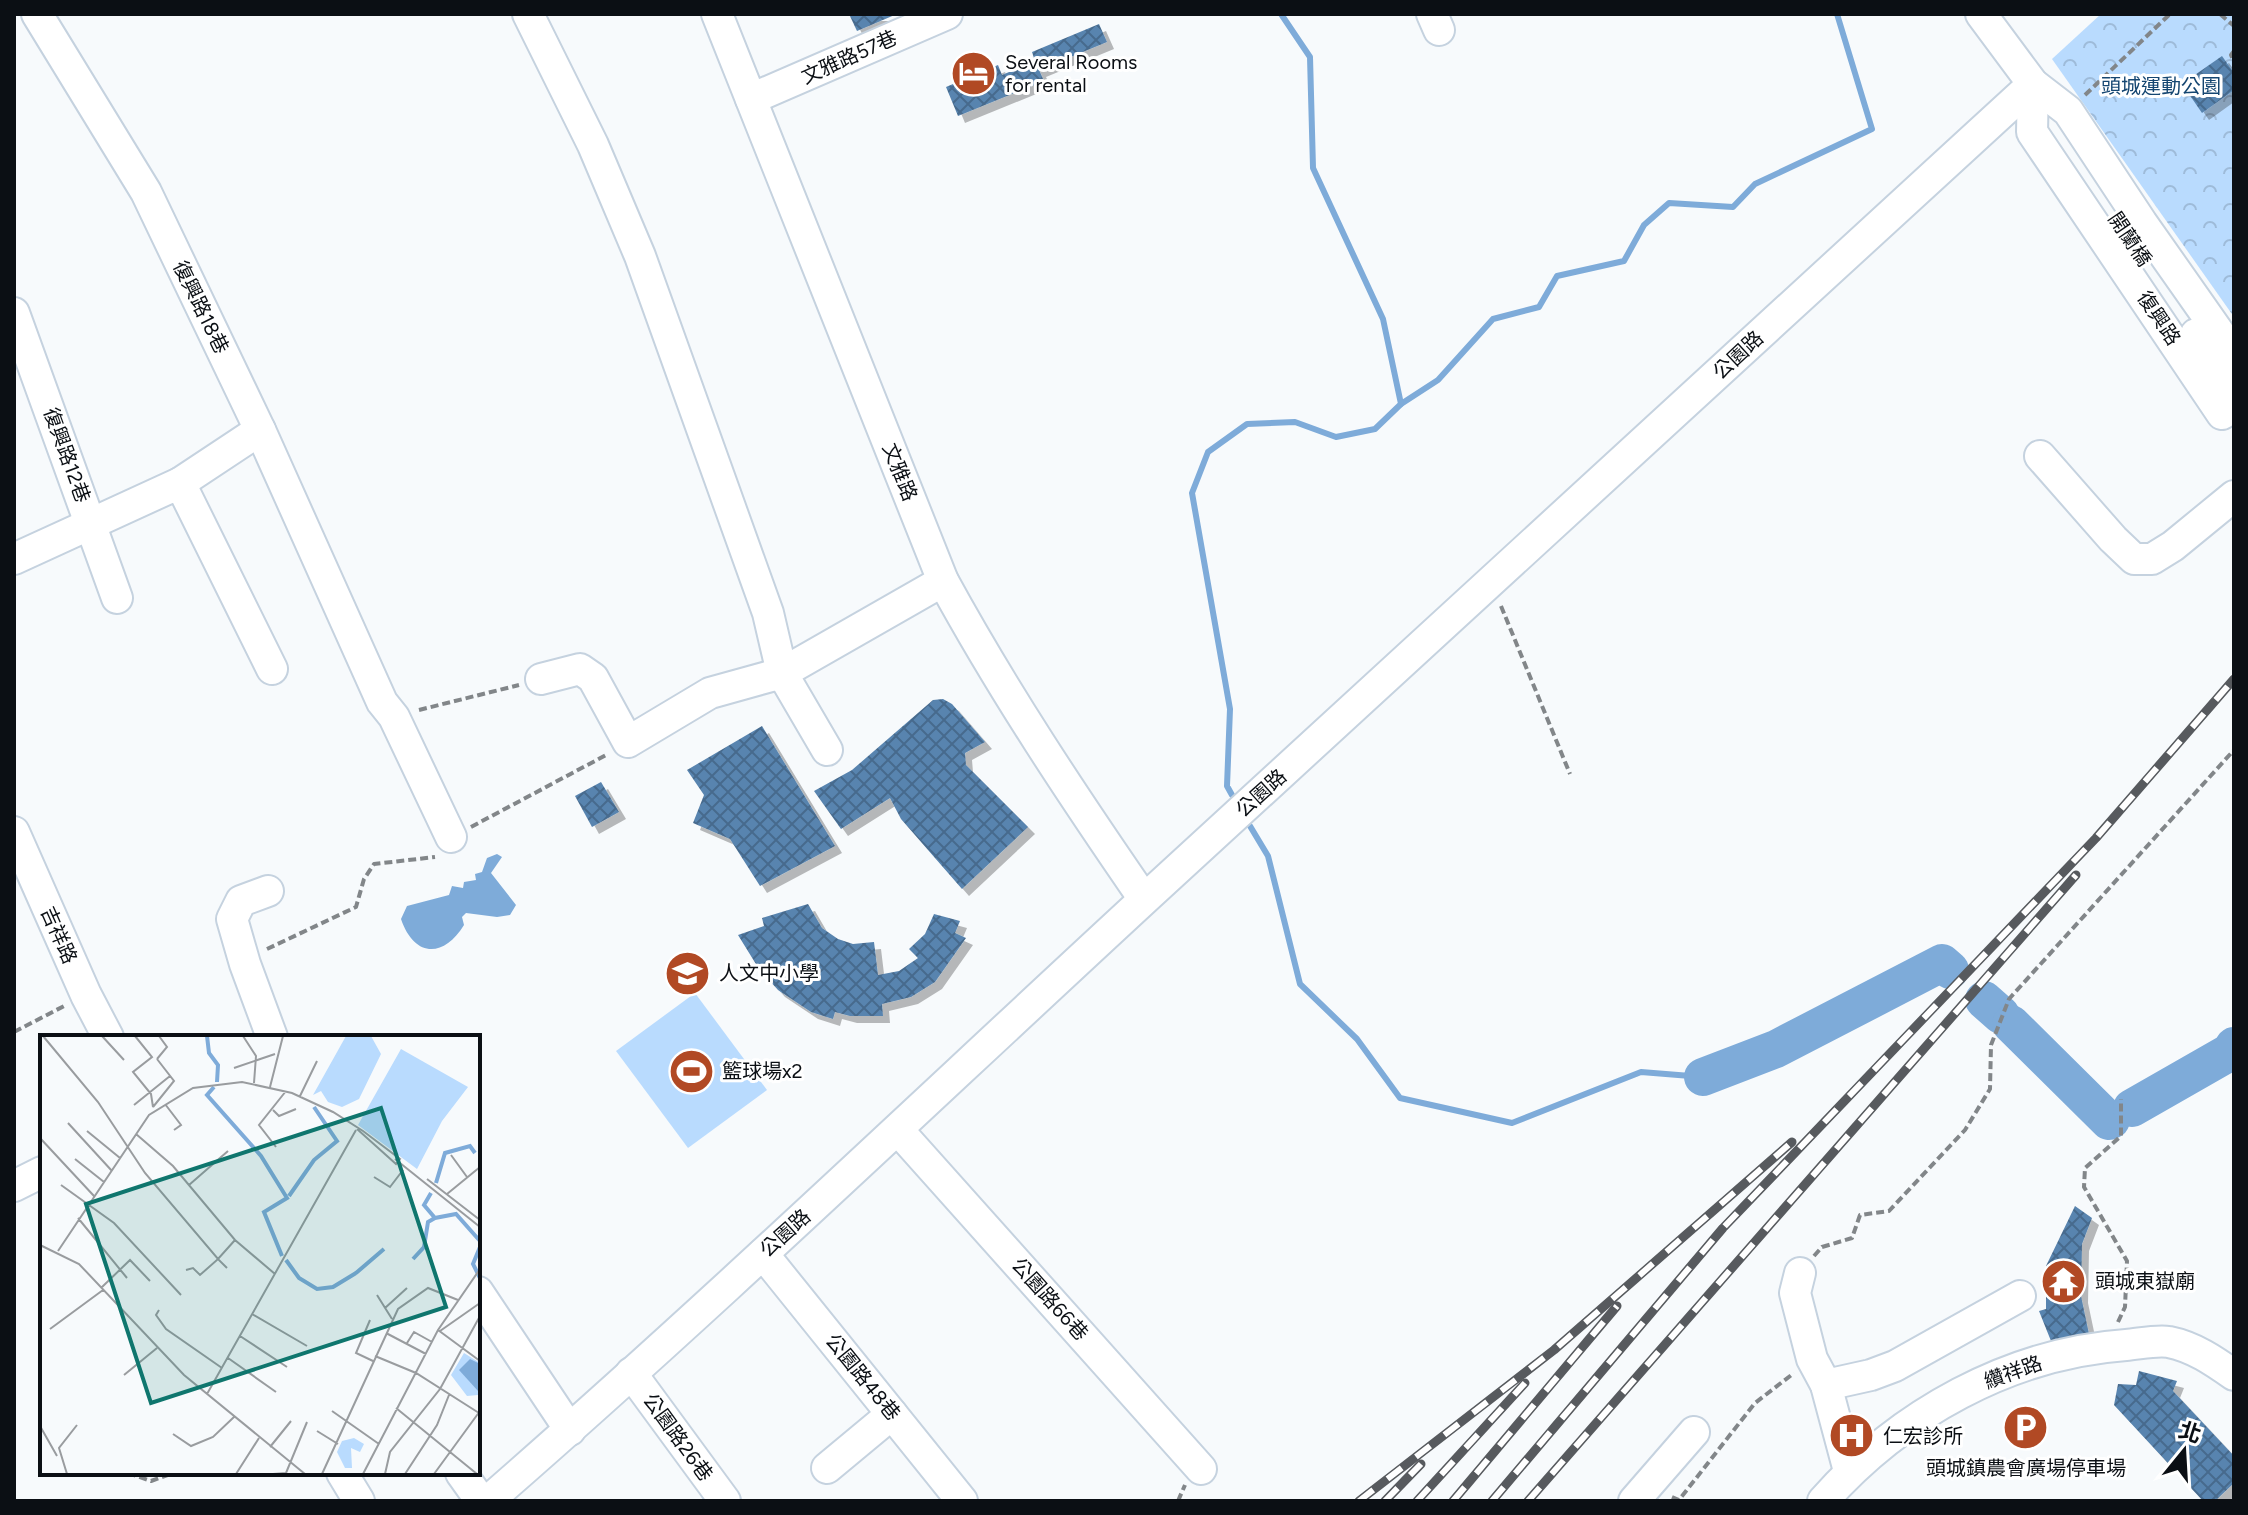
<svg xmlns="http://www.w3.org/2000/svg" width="2248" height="1515" font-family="Figtree,'Noto Sans TC',sans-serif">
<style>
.green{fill:#b9dbfe}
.forest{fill:url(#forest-crowns)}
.water{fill:#7eabd9}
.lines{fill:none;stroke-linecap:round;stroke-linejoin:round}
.stream{stroke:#7eabd9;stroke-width:6}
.river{stroke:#7eabd9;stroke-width:38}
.building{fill:url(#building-cross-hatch);filter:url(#shadow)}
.minor-casing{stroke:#c5d2df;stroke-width:34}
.path{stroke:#828689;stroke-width:4;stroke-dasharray:8 4;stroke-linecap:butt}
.minor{stroke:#fff;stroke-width:30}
.rail-casing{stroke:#575a5e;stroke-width:9}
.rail{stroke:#fff;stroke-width:6;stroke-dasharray:18;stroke-linecap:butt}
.labels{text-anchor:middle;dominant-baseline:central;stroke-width:6;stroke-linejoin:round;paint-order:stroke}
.street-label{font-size:20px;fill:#0b0f14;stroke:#fff}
.poi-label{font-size:20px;fill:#0b0f14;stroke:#fff;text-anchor:start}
.park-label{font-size:20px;fill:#154671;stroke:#fff}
.inset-river{fill:none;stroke:#7eabd9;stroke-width:4}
.inset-road{fill:none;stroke:#999c9f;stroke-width:2}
.view{fill:#0f766e;fill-opacity:0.15;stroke:#0f766e;stroke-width:4}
.inset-edge{fill:none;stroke:#0b0f14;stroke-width:4}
</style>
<defs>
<pattern id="forest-crowns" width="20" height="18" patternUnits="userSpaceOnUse" patternTransform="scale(2)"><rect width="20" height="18" fill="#b9dbfe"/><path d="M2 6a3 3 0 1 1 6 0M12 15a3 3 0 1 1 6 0" fill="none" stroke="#9ebbd9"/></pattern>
<pattern id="building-cross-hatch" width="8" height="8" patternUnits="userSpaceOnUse" patternTransform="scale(2)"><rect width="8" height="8" fill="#5884af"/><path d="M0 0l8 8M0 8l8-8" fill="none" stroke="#476a8d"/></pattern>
<filter id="shadow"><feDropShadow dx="7" dy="7" stdDeviation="0" flood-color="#0004"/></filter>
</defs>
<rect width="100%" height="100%" fill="#f7fafc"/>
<path class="green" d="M695,993L767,1090L688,1148L616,1051Z"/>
<path class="forest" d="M2101,14H2234V317L2052,59Z"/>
<path class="water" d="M497,854L502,857L491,873L516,905L510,915L497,917L466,913L462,917L464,925C443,959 414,957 401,919L407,906L449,895L452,886L463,888L464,882L476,880L475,874L482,872L487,858Z"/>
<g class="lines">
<g class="stream">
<path d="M1401,404L1438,380L1493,319L1539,307L1557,276L1624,261L1644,225L1669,203L1733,207L1755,184L1872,129L1837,14"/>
<path d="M1232,795L1227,786L1230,709L1192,493L1208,452L1247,424L1295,422L1336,437L1375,429L1401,404L1383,319L1313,168L1310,57L1281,14"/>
<path d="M1250,826L1268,856L1300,984L1357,1039L1400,1098L1512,1123L1641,1072L1703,1077"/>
</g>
<g class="river">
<path d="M1984,1000L2001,1015"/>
<path d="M2011,1024L2109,1121L2111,1120"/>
<path d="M1703,1077L1776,1049L1942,963L1950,970"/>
<path d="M2132,1108L2230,1052L2234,1046"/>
</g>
</g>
<g class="building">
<path d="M849,14H897L857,31Z"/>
<path d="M1099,24L1107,42L1039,70L1044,81L958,116L946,87L998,65L1002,75L1035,61L1032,52Z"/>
<path d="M2222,56L2234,73V90L2202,113L2182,84Z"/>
<path d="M943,699L952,704L985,742L965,753L966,765L1028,827L962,889L901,819L890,798L841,829L814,791L852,770L933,700Z"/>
<path d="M762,726L835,846L760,886L730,839L693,823L704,795L687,770Z"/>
<path d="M601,782L619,812L592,827L575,796Z"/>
<path d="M808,904L822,928L838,939L853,944L874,942L878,975L899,971L918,958L909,949L925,934L934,914L960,921L955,933L966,938L935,982L911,997L882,1004L883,1016H850L835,1012L833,1019L811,1012L778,990L759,969L738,935L764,926L762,918Z"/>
<path d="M2075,1206L2092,1218L2082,1244L2081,1296L2089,1334L2051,1341L2039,1311L2046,1309V1266Z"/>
<path d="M2139,1371L2177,1381L2173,1391L2234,1456V1483L2215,1501H2203L2114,1405L2118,1384L2136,1385Z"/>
</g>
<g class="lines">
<defs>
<g id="minor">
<path d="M37,14L146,192L260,430L382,702L394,717L451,837"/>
<path d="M528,14L593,145L640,256L768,613L782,673L943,581"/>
<path d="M717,14L943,581C1003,691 1073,796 1144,899"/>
<path d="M1432,14L1439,30"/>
<path d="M1981,14L2033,84L2068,111L2142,223L2234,354"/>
<path d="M2033,84L2032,132L2222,414L2234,406"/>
<path d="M751,99L947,14"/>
<path d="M14,313L117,598"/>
<path d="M2196,334L2234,390"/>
<path d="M2040,456L2113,539L2134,559H2152L2173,546L2234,496"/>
<path d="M180,483L260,430"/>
<path d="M14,559L180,483L272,669"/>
<path d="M541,679L580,669L593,678L628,742L710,693L782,673L827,750"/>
<path d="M14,832L86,995L108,1037"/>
<path d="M268,891L241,901L232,919L245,964L272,1037"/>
<path d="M898,1130L1201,1469"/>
<path d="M14,1186L42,1172"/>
<path d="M763,1254L962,1501"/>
<path d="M1800,1273L1795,1293L1812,1359L1826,1385L1849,1471"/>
<path d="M478,1292L570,1430"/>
<path d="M631,1373L725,1501"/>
<path d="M1826,1385L1871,1375L1895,1366L2020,1296"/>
<path d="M827,1468L892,1414"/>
<path d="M342,1473L359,1501"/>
<path d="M461,1473L481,1501"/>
<path d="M488,1501C713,1305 929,1098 1148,896C1442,625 1738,355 2033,84"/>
<path d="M1634,1501L1694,1432"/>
<path d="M1823,1501C1900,1414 2010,1353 2126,1345C2139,1344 2156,1340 2169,1342C2194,1347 2214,1361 2234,1375"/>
</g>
</defs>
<use href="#minor" class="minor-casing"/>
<g class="path">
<path d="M2220,14L2234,26"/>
<path d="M2234,51L2231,55L2234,62"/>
<path d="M2085,95L2170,14"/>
<path d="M1501,606L1570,774"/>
<path d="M419,710L519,685"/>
<path d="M471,827L608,754"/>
<path d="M267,949L356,907L364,879L374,864L435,857"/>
<path d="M14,1032L66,1005"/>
<path d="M1814,1256L1822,1247L1852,1238L1860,1215L1889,1211L1965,1130L1990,1089L1991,1045L2009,999L2234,750"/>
<path d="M2118,1322L2125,1307L2127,1261L2084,1187L2085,1168L2121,1136V1099"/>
<path d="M128,1473L151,1481L173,1473"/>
<path d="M1672,1497L1679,1500L1755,1403L1794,1373"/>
<path d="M1178,1501L1185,1485"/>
</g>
<use href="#minor" class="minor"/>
<defs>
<g id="rail">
<path d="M1359,1501L1554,1350L1792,1142"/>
<path d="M1385,1501L1421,1464"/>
<path d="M1417,1501L1525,1383"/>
<path d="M1453,1501L1617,1306"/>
<path d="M1492,1501L1723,1228L2096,838L2234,679"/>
<path d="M1528,1501L2076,875"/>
</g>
</defs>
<use href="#rail" class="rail-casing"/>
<use href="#rail" class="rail"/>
</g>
<defs>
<symbol id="hotel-disc" viewBox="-11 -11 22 22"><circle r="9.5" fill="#b14924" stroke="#fff"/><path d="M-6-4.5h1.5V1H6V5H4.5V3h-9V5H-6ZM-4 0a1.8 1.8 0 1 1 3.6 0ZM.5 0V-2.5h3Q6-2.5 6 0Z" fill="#fff"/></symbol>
<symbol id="school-disc" viewBox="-11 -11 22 22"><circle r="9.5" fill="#b14924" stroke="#fff"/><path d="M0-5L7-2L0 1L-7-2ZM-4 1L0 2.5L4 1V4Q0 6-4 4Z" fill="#fff"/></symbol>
<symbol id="stadium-disc" viewBox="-11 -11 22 22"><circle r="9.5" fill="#b14924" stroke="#fff"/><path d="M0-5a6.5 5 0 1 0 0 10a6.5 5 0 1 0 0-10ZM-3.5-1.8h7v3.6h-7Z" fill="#fff"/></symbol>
<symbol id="temple-disc" viewBox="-11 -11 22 22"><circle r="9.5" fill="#b14924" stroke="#fff"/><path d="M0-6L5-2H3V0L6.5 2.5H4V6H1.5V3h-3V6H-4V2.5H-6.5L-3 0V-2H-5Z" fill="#fff"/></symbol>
<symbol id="parking-disc" viewBox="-11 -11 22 22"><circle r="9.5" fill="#b14924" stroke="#fff"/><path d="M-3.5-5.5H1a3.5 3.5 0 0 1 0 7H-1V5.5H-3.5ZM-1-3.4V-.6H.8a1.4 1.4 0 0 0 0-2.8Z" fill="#fff"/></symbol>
<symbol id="hospital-disc" viewBox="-11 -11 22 22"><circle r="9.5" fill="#b14924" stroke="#fff"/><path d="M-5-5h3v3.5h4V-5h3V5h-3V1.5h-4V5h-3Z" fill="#fff"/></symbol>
</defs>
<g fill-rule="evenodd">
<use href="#hotel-disc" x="948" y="48" width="51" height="51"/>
<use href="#school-disc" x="662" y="948" width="51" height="51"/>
<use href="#stadium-disc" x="666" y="1046" width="51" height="51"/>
<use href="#temple-disc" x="2038" y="1256" width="51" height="51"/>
<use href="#parking-disc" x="2000" y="1402" width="51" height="51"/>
<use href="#hospital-disc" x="1826" y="1410" width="51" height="51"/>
</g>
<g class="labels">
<g class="street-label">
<text transform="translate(849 57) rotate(-24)">文雅路57巷</text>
<text transform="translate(2130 239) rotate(56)">開蘭橋</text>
<text transform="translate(201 307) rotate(64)">復興路18巷</text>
<text transform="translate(2159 318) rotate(56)">復興路</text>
<text transform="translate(1738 355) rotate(-43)">公園路</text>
<text transform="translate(67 455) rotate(70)">復興路12巷</text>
<text transform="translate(900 472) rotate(68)">文雅路</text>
<text transform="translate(1261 793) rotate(-42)">公園路</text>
<text transform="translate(59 935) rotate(66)">吉祥路</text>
<text transform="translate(785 1233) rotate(-42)">公園路</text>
<text transform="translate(1050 1299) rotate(48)">公園路66巷</text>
<text transform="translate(2013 1372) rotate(-20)">纘祥路</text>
<text transform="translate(863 1377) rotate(51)">公園路48巷</text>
<text transform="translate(678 1437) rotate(54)">公園路26巷</text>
</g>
<g class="poi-label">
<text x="1005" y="62">Several Rooms<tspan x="1005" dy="23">for rental</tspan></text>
<text x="719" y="973">人文中小學</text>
<text x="722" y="1071">籃球場x2</text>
<text x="2095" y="1281">頭城東嶽廟</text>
<text x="1883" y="1436">仁宏診所</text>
<text x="2026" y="1468" text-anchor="middle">頭城鎮農會廣場停車場</text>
</g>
<g class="park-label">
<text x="2161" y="86">頭城運動公園</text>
</g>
</g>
<g transform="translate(40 1035)">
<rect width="440" height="440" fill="#f7fafc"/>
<path d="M306,1H331L341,19L319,64L302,72L288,67L281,56L273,60ZM424,318L440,328L438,360L427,361L411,340ZM314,403L324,409L320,417L311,413L312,433H305L297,417L302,406Z" fill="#b9dbfe"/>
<path d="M361,14L428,52L402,86L377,134L318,90Z" fill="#b9dbfe"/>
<path d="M430,324L440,329L438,356L419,335Z" fill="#7eabd9"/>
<path class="inset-river" d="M167,1L169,18L178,30L177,47M174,52L167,60L221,121L247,163L224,177L242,221M396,148L405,118L430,111L435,118M391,158L384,170L395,183M249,161L274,125L297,106L274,72M440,212L433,229L440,243M373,224L384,212L388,187L395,183L416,179L440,206M246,225L259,243L277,254L293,252L316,238M316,238L344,214"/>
<path class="inset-road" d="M3,1L58,67L105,138L178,224L195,205M62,1L84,25M95,1L112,22L93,37L111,59L113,72M203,1L216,21L214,48M117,24L127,12L119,1M194,33L235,19M230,52L243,1M260,61L277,26M125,69L141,90L134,95M94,70L130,41M113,72L134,46L117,24M233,75L239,81L256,74M28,88L72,136M47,96L80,123M96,99L133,131L195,205L235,239M0,103L54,161M236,112L219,90L246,56M411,120L427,142M35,124L64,147M355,124L440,192M334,142L350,152L363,135M387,144L440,185M21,150L74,188L141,260M149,150L188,116M407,159L440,132M38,183L87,243M0,210L39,229L144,340L265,439M18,216L109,80L153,53L202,47L252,58L293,77L323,96L360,124L356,129L317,94M146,235L153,233L160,240L178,224L187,233M61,253L90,225L110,246M337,260L352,284M345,273L367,253M119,275L116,280L126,294L182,333M212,279L267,311M330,285L316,318L333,326M10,294L63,255M398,295L440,326M400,296L440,268M346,298L386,319M200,301L247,332M367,308L374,297L392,307M335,321L376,338L439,378M188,323L236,357M84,340L117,313M167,359L316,95M356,373L437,439M292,376L339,409M0,391L17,421M277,396L298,409M133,399L151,411L173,402L194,382M230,412L251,386M27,439L19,413L37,390M196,439L219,403M233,439L246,438L267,387M282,439L358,274L388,253L418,265M323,439L398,295L440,234M345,439L350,417L400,354L440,281M365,439L397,390L409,360M394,439L440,376"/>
<path class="view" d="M341,73L406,272L111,368L46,169Z"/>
<rect width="440" height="440" class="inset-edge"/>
</g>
<rect width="2248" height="1515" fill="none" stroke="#0b0f14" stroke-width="32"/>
<g transform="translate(2184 1451) rotate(18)" stroke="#ffffff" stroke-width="6" paint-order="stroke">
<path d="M0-6L14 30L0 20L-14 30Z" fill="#0b0f14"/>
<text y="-12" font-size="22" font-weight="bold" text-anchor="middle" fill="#0b0f14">北</text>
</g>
</svg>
